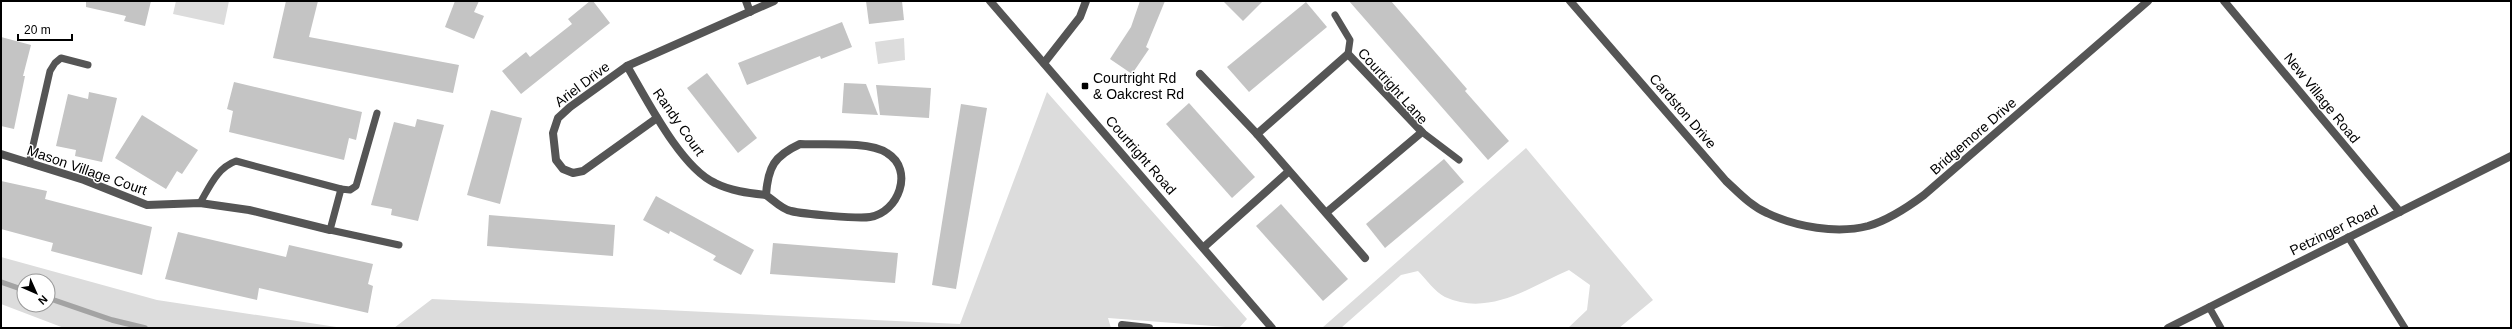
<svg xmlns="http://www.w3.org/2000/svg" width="2512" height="329" font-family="Helvetica,sans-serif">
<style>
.green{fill:#dcdcdc;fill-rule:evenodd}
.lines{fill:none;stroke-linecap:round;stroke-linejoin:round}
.stream{stroke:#a3a3a3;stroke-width:5.5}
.building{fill:#c4c4c4}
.service{stroke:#555;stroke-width:7}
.minor{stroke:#555;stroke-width:8}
.tertiary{stroke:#555;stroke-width:8}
.poi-dot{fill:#000;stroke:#fff;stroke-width:1.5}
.labels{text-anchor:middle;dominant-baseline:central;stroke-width:3;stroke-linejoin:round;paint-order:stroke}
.poi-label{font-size:14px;fill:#000;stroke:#fff;text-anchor:start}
.street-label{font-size:14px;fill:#000;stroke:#fff}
</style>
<rect width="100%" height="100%" fill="#fff"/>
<g class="green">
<path d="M176,1H229L224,25L173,14Z"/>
<path d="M904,38L905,60L878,64L875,42Z"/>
<path d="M1047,92L1247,319L1239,328L1108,318L1111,328H394L432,299L960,324Z"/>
<path d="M1526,148L1653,300L1619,328H1568L1587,310L1590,285L1569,270C1530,287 1489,317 1445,297C1435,292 1426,279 1418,271L1401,275L1341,328H1322Z"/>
<path d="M1,257L157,300L343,328H64L1,304ZM24,281H48V305H24Z"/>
</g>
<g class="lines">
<g class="stream">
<path d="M1,282L24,290"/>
<path d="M48,298L112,320L145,328"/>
</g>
</g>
<g class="building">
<path d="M86,1H151L145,26L124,21L126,16L86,7Z"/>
<path d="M286,1H318L309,37L459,65L453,93L273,58Z"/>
<path d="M455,1H479L474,12L484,16L474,39L445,27Z"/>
<path d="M590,1H593L610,23L521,94L502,71L526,52L530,57L572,24L568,19Z"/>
<path d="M866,1H902L904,20L869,24Z"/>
<path d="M1140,1H1165L1146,47L1149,49L1132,74L1110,59L1131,27Z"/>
<path d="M1223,1H1263L1243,21Z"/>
<path d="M1349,1H1391L1467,89L1465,91L1509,141L1488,160Z"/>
<path d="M1306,2L1327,27L1249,92L1227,67Z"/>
<path d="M842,22L852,47L821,59L820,56L747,85L738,63Z"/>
<path d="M1,37L31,45L23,76H25L14,129L1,126Z"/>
<path d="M707,73L757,138L738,153L687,88Z"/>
<path d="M234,82L362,112L356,140L349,138L344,160L229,132L233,111L227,109Z"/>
<path d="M844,83L866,84L878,115L842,113Z"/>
<path d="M876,85L931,88L929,118L880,115Z"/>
<path d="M89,92L117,98L102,162L75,156L76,150L56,146L68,94L88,99Z"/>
<path d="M1189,103L1255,177L1232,198L1166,124Z"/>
<path d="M961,104L987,108L956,289L932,285Z"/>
<path d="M491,110L522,118L500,204L467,195Z"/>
<path d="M142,115L198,150L182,174L177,171L166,189L115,158Z"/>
<path d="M417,119L444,125L418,221L391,215L392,209L371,205L394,122L415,127Z"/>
<path d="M1444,159L1464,182L1385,248L1366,224Z"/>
<path d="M1,181L47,191L45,199L152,227L142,275L51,251L53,243L1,229Z"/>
<path d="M656,196L754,250L741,275L713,260L716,256L670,231L669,234L643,220Z"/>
<path d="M1281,204L1348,279L1323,301L1256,226Z"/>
<path d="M489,215L615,225L613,256L487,246Z"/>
<path d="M178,232L286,257L289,245L373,264L368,284L373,286L368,313L259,288L257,300L165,279Z"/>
<path d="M773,243L898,253L895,283L770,274Z"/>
</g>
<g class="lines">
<g class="service">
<path d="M1335,15L1350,40L1348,54"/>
<path d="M377,113L356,186L350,190L341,189L330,230L399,245"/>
<path d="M1422,132L1459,160"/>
<path d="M29,163L50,71L55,63L61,58L88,65"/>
<path d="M200,203C210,186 217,168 236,161L341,189"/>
<path d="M2348,237L2405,328"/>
<path d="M2209,307L2221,328"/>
</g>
<g class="minor">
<path d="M746,1L750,12"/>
<path d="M1570,1L1726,181C1739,193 1751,206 1767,213C1796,227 1837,234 1868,226C1889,220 1908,207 1924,195L2148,1"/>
<path d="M2224,1L2400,212"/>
<path d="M1044,63L1080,17L1086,1"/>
<path d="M627,66C646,98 681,168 715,183C731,191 748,193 766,195"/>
<path d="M1200,74L1257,134L1365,258"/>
<path d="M657,118L583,171L573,173L563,169L556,160L553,133L558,118L570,107L627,66L774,1"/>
<path d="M1257,134L1348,54L1422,132L1327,212"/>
<path d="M800,144C823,145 869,141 887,153C915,170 898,213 870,217C858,219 803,214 791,211C783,210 773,200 766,195C768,167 774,156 800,144Z"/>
<path d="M1,154L84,180L147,205L200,203L249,210L330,230"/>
<path d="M1204,247L1288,172"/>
<path d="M1122,325L1149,328"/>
<path d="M2168,328L2511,156"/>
</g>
<path class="tertiary" d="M990,1L1272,328"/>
</g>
<rect class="poi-dot" x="1081" y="82" width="8" height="8" rx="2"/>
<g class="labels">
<g class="poi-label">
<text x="1093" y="78">Courtright Rd<tspan x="1093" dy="16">&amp; Oakcrest Rd</tspan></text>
</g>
<g class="street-label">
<text transform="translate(582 84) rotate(-37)">Ariel Drive</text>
<text transform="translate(1393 86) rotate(48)">Courtright Lane</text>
<text transform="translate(2322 98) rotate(51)">New Village Road</text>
<text transform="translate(1683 111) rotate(49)">Cardston Drive</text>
<text transform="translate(679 122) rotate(55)">Randy Court</text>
<text transform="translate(1973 136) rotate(-41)">Bridgemore Drive</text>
<text transform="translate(1141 155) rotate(49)">Courtright Road</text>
<text transform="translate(87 170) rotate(19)">Mason Village Court</text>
<text transform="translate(2334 230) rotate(-26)">Petzinger Road</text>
</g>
</g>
<rect width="2512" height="329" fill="none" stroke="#000000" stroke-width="4"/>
<g transform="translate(36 293) rotate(135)"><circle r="19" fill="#ffffff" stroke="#999999"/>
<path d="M0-3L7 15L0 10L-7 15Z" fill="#000000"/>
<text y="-6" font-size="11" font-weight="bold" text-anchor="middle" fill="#000000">N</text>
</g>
<path d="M18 34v6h54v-6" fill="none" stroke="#000000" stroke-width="2"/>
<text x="24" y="34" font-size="12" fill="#000000" stroke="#ffffff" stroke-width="3" paint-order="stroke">20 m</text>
</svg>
